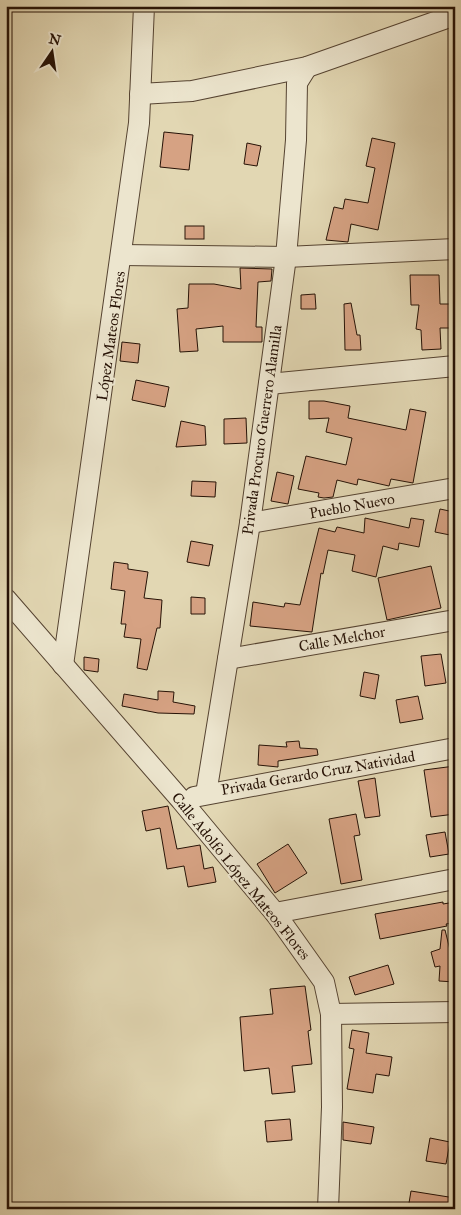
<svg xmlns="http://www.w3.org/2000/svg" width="461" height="1215" font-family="'IM FELL Great Primer',serif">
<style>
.building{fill:#d6a283;stroke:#261206}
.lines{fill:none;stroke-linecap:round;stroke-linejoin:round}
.minor-casing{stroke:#554331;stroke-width:22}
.minor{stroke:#ece5ce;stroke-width:20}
.labels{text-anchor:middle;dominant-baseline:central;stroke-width:4;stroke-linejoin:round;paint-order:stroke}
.street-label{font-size:15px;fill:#261206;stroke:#ece5ce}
</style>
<rect width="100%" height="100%" fill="#e2d7b3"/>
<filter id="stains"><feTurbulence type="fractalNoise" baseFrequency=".004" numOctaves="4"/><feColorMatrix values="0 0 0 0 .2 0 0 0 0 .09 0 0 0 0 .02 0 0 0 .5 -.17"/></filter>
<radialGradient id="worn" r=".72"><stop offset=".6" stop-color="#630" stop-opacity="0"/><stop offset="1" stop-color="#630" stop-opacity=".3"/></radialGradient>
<g class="building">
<path d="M164,132L193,135L189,170L160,167Z"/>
<path d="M372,138L395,143L378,230L351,224L348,242L326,240L334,207L343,209L345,199L368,203L375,168L366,166Z"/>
<path d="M247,143L261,146L257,166L244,164Z"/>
<rect x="185" y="226" width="19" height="13"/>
<path d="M240,268L272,269L271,281L258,282L256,327H262V342H223V326L196,329L198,351L180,352L177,309L188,308L189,284H214L241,289Z"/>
<path d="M410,275H439L440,304H452L453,328H440L441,349L422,350L421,330L416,329L419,305H411Z"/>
<path d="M315,294L316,309H301V295Z"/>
<path d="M351,303L357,335H360L361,350H345L344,304Z"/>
<path d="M122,342L140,344L138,363L120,361Z"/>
<path d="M136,380L169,387L165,407L132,400Z"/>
<path d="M309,401H324L350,406L348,418L406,430L410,409L426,412L413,483L391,479L389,486L358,479L357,485L337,480L333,497L324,498L318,497L319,493L298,489L306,456L346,465L352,438L326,432L329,418L309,419Z"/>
<path d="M246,418L247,443L224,444V419Z"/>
<path d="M181,421L205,426L206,445L176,447Z"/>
<path d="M277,472L294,476L288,504L271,501Z"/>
<path d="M192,481L216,482L215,497L191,496Z"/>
<path d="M440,509L454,512L450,535L435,532Z"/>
<path d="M365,518L409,528L411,518L424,520L419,547L399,543L398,550L383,546L376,577L352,571L355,555L328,550L323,574L321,573L312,632L250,626L253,602L284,607L285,603L300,605L319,528L335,532L337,527L364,533Z"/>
<path d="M191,541L213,545L209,566L187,562Z"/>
<path d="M114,562L128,564V569L148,572L144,598L162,600L160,628H157L147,670L137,668L141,639L124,637L126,624H121L125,591L111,589Z"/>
<path d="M431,566L441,608L387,620L378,578Z"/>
<path d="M191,597L205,598V614H191Z"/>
<path d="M441,654L446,683L425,686L421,656Z"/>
<path d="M84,657L99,659L98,672L84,670Z"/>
<path d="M364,672L379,675L375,699L360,696Z"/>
<path d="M158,691L174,692L173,702L195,706L194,714L158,713L122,706L124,694L158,700Z"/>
<path d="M418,696L423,719L400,723L396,700Z"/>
<path d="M299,741L300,748L317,749L318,755L278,761V767L258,765L259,745L287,747L286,742Z"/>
<path d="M455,766V814L431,817L424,770Z"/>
<path d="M375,778L380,816L365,818L358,781Z"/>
<path d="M168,806L177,849L200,845L204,869L213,867L216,882L188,887L184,866L167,869L160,828L146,831L142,811Z"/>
<path d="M356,814L360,835L354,836L362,880L341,884L329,819Z"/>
<path d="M445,832L449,854L430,857L426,835Z"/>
<path d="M288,844L307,873L275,893L257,864Z"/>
<path d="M443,902V904L455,902V923L446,924L447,926L380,939L375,914Z"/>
<path d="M442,930H445L455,970V982L439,981L440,966L435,967L431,952L440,949Z"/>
<path d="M388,965L394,984L355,995L349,977Z"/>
<path d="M305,986L311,1030L308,1031L312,1064L292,1066L295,1092L272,1094L269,1068L244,1071L240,1017L273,1014L270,989Z"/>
<path d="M352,1030L369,1033L366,1053L392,1057L389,1076L376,1074L373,1093L347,1089L354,1049L349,1048Z"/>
<path d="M290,1119L292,1140L267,1142L265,1121Z"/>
<path d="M343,1122L374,1127L371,1144L343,1140Z"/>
<path d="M430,1138L450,1142L446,1164L426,1161Z"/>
<path d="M411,1191L455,1198V1209H408Z"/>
</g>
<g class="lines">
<defs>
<g id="minor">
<path d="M140,94L192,91L307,67L455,15"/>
<path d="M122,255L286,257L455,249"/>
<path d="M269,384L455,366"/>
<path d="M250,523L455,488"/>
<path d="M6,599L181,800L275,913L324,982L331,1014L332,1107L328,1209"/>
<path d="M228,659L455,620"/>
<path d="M63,665L139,123L144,6"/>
<path d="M206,794L250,523L286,257L296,140L297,83L307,67"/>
<path d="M194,797L455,748"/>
<path d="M275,913L455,879"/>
<path d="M331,1014L455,1012"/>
</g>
</defs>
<use href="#minor" class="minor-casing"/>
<use href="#minor" class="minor"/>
</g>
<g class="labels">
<g class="street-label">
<text transform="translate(111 336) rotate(-82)">López Mateos Flores</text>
<text transform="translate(262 430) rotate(-82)">Privada Procuro Guerrero Alamilla</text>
<text transform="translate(352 506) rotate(-10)">Pueblo Nuevo</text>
<text transform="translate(342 639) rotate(-10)">Calle Melchor</text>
<text transform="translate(318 773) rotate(-10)">Privada Gerardo Cruz Natividad</text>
<text transform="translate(241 876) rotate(51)">Calle Adolfo López Mateos Flores</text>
</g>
</g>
<rect width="461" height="1215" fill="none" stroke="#e2d7b3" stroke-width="25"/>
<rect x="8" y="8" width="446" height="1200" fill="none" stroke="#261206" stroke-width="2.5"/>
<rect x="12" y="12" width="436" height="1190" fill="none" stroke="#261206"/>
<g transform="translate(52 52) rotate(13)" stroke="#ece5ce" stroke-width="4" paint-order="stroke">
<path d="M0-4L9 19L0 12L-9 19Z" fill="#261206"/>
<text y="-8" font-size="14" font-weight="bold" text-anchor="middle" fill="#261206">N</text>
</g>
<rect width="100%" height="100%" filter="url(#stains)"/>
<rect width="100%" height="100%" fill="url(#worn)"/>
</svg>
